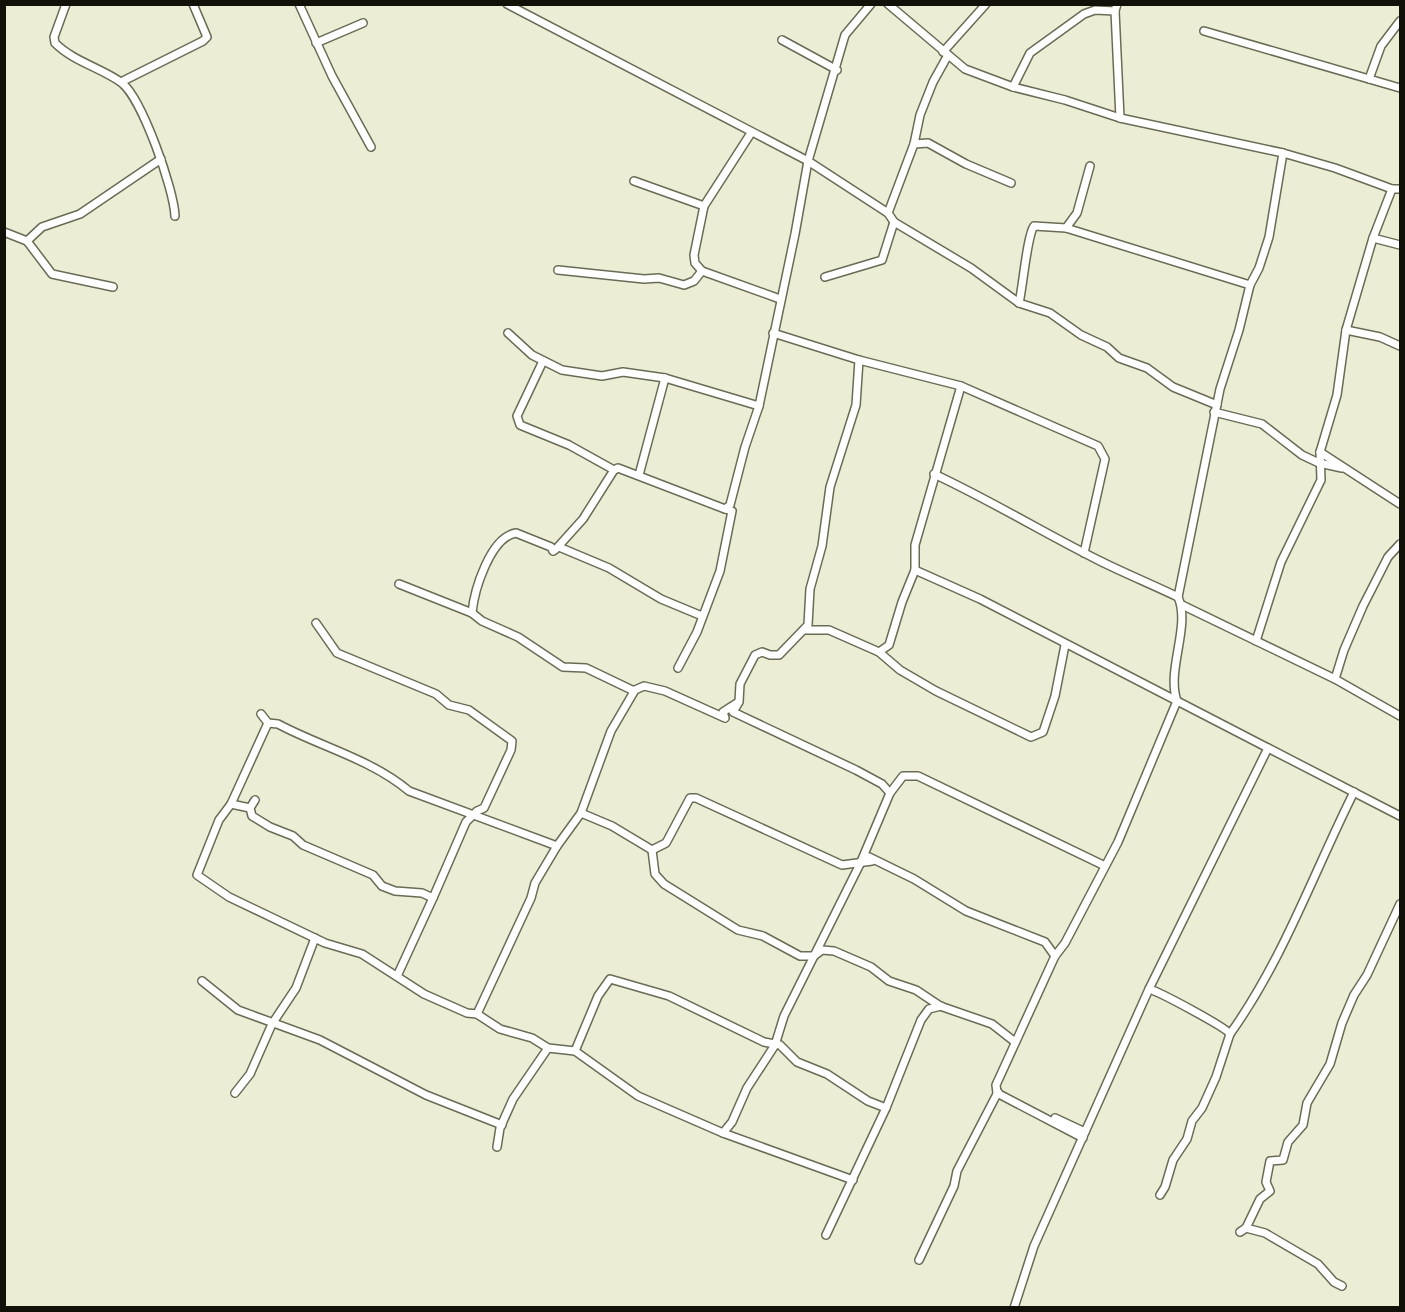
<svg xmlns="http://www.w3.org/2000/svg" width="1405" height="1312" font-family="'Zilla Slab',serif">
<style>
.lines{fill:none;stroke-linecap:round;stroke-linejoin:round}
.minor-casing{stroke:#6a6b55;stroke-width:10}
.minor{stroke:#fff;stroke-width:7}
</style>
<rect width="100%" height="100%" fill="#ecedd5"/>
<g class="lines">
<defs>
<g id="minor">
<path d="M66,4L54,37L55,43C74,62 102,68 122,83C142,99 174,189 175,216"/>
<path d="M299,4L332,76L371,147"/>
<path d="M507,4L808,161L888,213"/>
<path d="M888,4L965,69L1013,87L1065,100L1120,118L1283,153L1335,168L1392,189H1400"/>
<path d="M1117,4L1115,11L1120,118"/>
<path d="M1204,31L1400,88"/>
<path d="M782,40L837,70"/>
<path d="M316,43L363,23"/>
<path d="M943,52L986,4"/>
<path d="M948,55L933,82L920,115L914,144L888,213L894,222L971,268L1019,303L1050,313L1081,335L1107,347L1119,358L1147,368L1173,387L1217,405"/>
<path d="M1369,79L1381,46L1400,21"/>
<path d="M121,82L203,41L207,37L193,4"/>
<path d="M1013,87L1030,53L1084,14L1095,10L1115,11"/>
<path d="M751,133L704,206L694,255L695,263L702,271L780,299"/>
<path d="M914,144L928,143L966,164L1011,183"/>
<path d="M634,181L704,206"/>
<path d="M1066,228L1250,285"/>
<path d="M4,232L27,241L52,274L113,287"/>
<path d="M1373,238L1400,245"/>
<path d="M27,241L42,227L80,214L161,159"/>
<path d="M558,270L644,279L659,278L684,285L694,281L702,271"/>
<path d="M825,277L882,260L894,222"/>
<path d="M1019,303C1023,286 1027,236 1034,226L1066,228L1077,213L1090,166"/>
<path d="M1346,330L1380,337L1400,346"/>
<path d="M508,333L532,355L562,370L602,376L623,372L665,378L759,406"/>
<path d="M773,333L859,360"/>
<path d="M543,361L517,416L520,425L569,445L614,470L618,468L725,509L730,505L745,447L759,406L795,234L808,161L845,35L871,4"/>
<path d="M1214,412L1262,424L1302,455L1319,463L1342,468"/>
<path d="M1320,452L1400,504"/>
<path d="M934,474C990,500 1042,532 1098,560C1124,573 1151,584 1178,597"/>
<path d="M639,475L665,378"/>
<path d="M559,547L609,568L661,599L702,616"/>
<path d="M915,570L980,599L1268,748"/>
<path d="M399,584L472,613L482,621L518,637L563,667L586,668L634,691"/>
<path d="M1182,605L1335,679L1400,716"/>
<path d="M472,613C474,591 490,537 516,533L551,547L553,551L556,549L583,519L614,470"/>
<path d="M804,630H829L879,652L889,645L902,602L915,570V545L961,386"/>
<path d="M1256,641L1281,562L1321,480L1320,452L1337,395L1346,330L1373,238L1392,189"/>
<path d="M879,652L900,670L936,691L1031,737L1043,732L1055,696L1065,645"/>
<path d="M678,668L697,632L720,571L732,511L725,509"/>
<path d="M1335,679L1344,650L1363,606L1388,557L1400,544"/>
<path d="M261,714L268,723L278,724C321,747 371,759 409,791L557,846"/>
<path d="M890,793L882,784L856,770L733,712L739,702L740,684L755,655L762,652L770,655H779L808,625L810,589L822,546L830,487L856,405L859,360L961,386L1098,446L1105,459L1084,553"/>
<path d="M255,800L250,808L252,816L270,827L293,836L303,845L373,875L382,886L395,891L422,893L433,898L466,822L477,811L484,808L511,750L512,741L469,710L449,705L436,694L337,653L316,623"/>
<path d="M231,804L268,723"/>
<path d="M250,808L231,804L219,820L197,875L229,897L325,943L362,954L424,994L467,1013L477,1014L500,1029L532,1038L548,1048L575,1051L638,1096L723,1133L732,1122L747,1088L775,1045L784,1016L860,864L890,793L903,776H918L1105,866"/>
<path d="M581,813L612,826L652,850L666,843L690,798H696L842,865L872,861"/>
<path d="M652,850L655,874L664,884L738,930L763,936L800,956H814L822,950L834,951L871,967L889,981L916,990L940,1006L992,1024L1015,1042"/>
<path d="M869,857L914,879L966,911L1045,942L1055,956"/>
<path d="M398,974L433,898"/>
<path d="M202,981L238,1010L320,1040L426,1095L502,1125"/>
<path d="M1149,989C1160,992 1227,1028 1230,1034L1216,1077L1202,1108L1192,1121L1187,1139L1173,1160L1165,1187L1160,1195"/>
<path d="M477,1014L531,898L535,883L557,846L581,813L611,731L635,690L644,686L665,691L725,718L723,712L737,703"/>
<path d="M1230,1034C1283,960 1313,874 1354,792"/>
<path d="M575,1051L598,996L610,979L669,996L764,1042L780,1045L797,1062L827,1074L868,1101L886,1108"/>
<path d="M235,1093L250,1074L272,1024L296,988L315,938"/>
<path d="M1055,1118L1085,1132"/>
<path d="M723,1133L853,1180"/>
<path d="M1083,1138L997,1093L996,1085L1055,956L1065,943L1118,842L1177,701C1166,670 1191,626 1178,597L1220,389L1239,330L1250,285L1259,268L1269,237L1283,153"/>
<path d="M497,1147L500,1128L513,1099L548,1048"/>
<path d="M1246,1228L1265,1233L1318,1264L1334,1282L1342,1286"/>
<path d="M1240,1232L1246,1228L1260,1199L1270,1191L1266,1182L1270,1161L1283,1160L1288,1142L1303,1125L1307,1103L1330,1064L1342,1023L1354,995L1367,975L1400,904"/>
<path d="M826,1235L886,1108L921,1020L929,1009L941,1006"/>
<path d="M919,1260L954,1186L957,1171L998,1092"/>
<path d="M1014,1308L1034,1246L1149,989L1268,748L1400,816"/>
</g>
</defs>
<use href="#minor" class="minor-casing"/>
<use href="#minor" class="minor"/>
</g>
<rect width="1405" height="1312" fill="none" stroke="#111109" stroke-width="12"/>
</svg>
